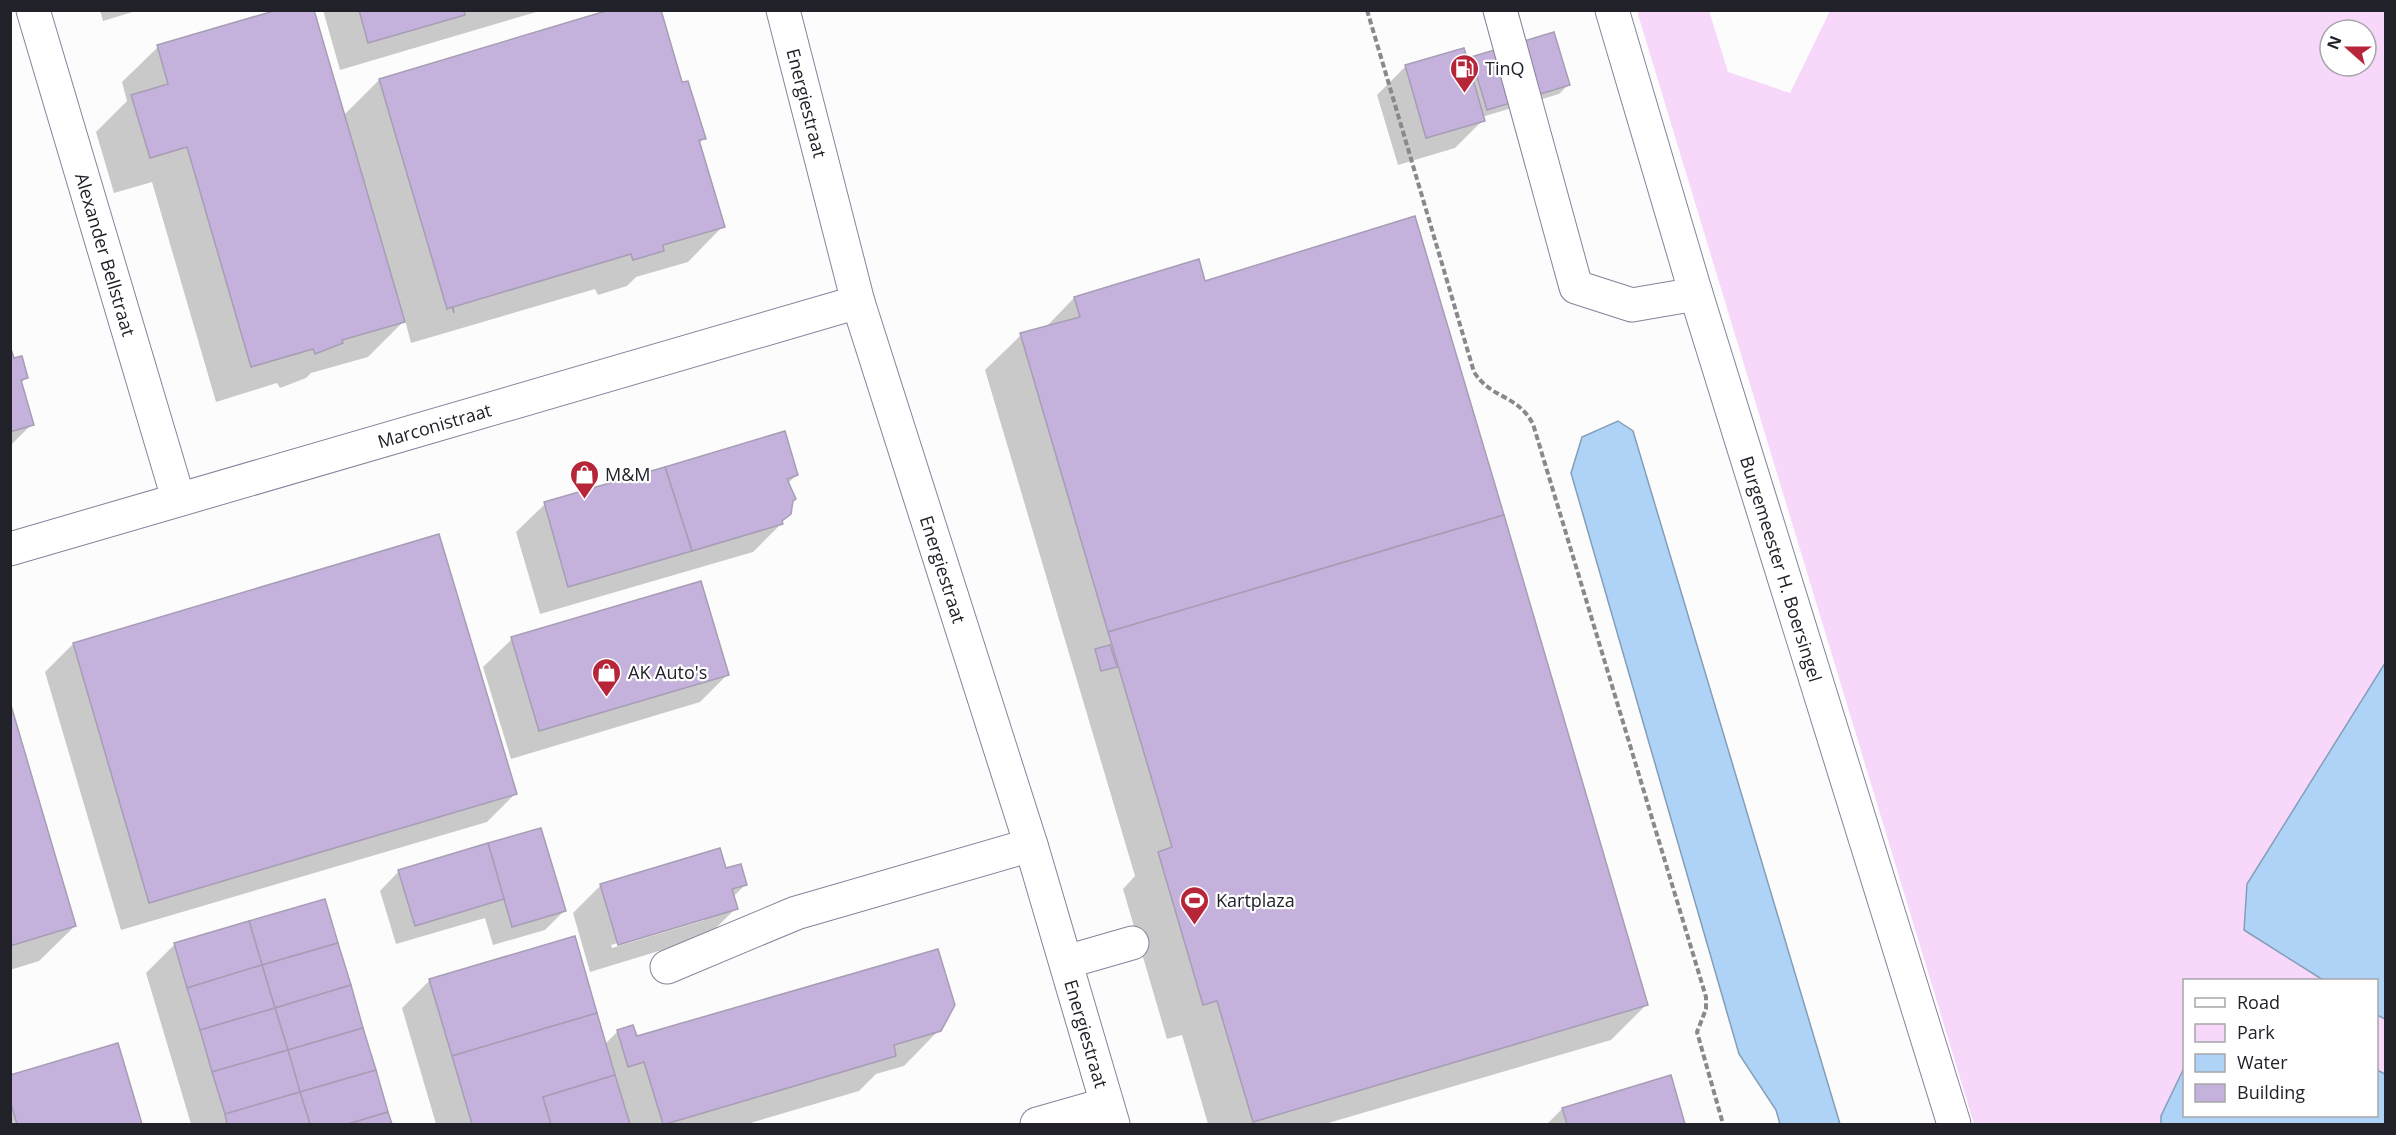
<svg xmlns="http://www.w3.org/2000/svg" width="2396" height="1135" font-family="'Open Sans',sans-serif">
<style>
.green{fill:#f7d8fa;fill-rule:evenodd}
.water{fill:#afd3f6;stroke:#849eb9;stroke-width:1.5}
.shadow{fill:#0003;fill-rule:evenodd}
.building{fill:#c4b2dc;stroke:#a79db5;stroke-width:1.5}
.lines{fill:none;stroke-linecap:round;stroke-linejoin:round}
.minor-casing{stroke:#85849c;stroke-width:35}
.major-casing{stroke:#85849c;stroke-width:35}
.path{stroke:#88888d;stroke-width:4;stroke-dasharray:6 3;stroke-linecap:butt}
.minor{stroke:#fff;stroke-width:33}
.major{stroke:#fff;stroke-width:33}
.labels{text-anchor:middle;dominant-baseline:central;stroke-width:4.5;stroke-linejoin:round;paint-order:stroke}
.poi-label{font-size:18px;fill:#21212a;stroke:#fff;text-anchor:start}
.street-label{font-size:18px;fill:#21212a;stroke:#fff}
</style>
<rect width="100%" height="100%" fill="#fcfcfc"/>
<g class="green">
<path d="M1637,11H1709L1728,72L1790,93L1830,11H2385V663L2247,884L2244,929L2323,980H2184V1068L2161,1116V1124H1974ZM2330,30H2366V66H2330Z"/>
<path d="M2376,1015L2385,1019V1074L2377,1070Z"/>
</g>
<g class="water">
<path d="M1618,421L1633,431L1840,1124H1780L1776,1110L1739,1054L1571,473L1582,437Z"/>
<path d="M2385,663V1019L2377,1015L2376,980H2323L2244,930L2247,884Z"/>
<path d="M2184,1068V1116H2376L2377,1070L2385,1074V1124H2161V1116Z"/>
</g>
<g class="shadow">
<path d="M100,10H139L103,21Z"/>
<path d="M323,10H543L340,70Z"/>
<path d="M158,47L343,116L379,80L681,84L704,138L699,144L723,226L688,262L636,277L627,286L598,295L595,289L411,343L405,320L368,357L311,373L306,378L280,388L277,383L216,402L152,182L114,193L96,132L127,101L122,82Z"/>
<path d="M1463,50L1467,63L1472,58L1568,85L1559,94L1482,117L1483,120L1455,148L1398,165L1377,95L1405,67Z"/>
<path d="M1074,298L1647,1004L1611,1040L1325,1124H1208L1182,1035L1167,1039L1123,889L1135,876L985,370L1021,335L1045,328Z"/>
<path d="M10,351L13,360L27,377L20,384L32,424L10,446Z"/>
<path d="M797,475L787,484L794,498L781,524L753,552L540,614L516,532L545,504Z"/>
<path d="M700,583L728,674L700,702L511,759L483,667L512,639Z"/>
<path d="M73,644L515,794L487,822L121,930L45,672Z"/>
<path d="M10,707L75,926L39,961L10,970Z"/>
<path d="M725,870L746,884L733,897L736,908L708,936L590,972L573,913L601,885ZM705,917V920L612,948L611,945Z"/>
<path d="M399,871L564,911L545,930L493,945L485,918L396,944L380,891Z"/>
<path d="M324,901L390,1124H191L146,973L174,945Z"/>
<path d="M869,969L939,1030L904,1066L876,1074L859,1091L747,1124H436L402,1008L430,980L605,1044L618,1031L636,1038Z"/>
<path d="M117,1045L140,1124H10V1077Z"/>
<path d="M1670,1077L1684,1124H1547L1562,1109Z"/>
</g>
<g class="building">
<path d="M277,10H314L405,322L342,340L343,343L315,354L313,349L251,367L187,147L150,158L131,95L168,84L157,45Z"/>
<path d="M359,10H464L465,15L368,43Z"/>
<path d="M609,10H661L682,82L688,81L706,139L699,140L725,227L663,245L664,251L633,260L631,254L453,307L454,313L452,307L447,309L379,79Z"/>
<path d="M1554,32L1570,85L1487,110L1471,57Z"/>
<path d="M1464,48L1485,121L1426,138L1405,65Z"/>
<path d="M1415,216L1504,515L1108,632L1020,333L1080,317L1074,297L1199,259L1205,281Z"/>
<path d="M10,346L14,358L22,356L28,378L21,380L34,425L10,432Z"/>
<path d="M785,431L798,475L787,479L796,499L793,501L791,514L782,521L783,524L692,551L665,467Z"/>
<path d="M665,467L692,551L568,587L544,502Z"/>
<path d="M1504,515L1648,1005L1253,1122L1217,1001L1203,1005L1158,852L1172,847L1108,632Z"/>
<path d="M439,534L517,794L149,903L73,643Z"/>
<path d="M701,581L729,675L539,731L511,637Z"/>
<path d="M1110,645L1117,667L1101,671L1095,649Z"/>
<path d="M10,702L76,926L10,946Z"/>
<path d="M541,828L566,911L512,927L488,843Z"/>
<path d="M488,843L504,899L415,926L398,870Z"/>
<path d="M720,848L726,868L741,864L747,885L732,889L738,909L618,945L600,884Z"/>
<path d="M325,899L338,943L262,965L249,921Z"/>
<path d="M249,921L262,965L187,988L174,943Z"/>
<path d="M575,936L597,1013L452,1056L429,979Z"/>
<path d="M338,943L351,985L275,1008L262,965Z"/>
<path d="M938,949L955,1005L941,1031L894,1045L896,1056L666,1124H663L644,1062L628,1067L617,1030L633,1025L637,1036Z"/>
<path d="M262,965L275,1008L200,1030L187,988Z"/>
<path d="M351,985L363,1028L288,1050L275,1008Z"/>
<path d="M275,1008L288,1050L212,1072L200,1030Z"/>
<path d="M597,1013L615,1075L543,1097L551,1124H472L452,1056Z"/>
<path d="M363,1028L376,1070L300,1092L288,1050Z"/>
<path d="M118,1043L142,1124H17L10,1101V1075Z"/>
<path d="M288,1050L300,1092L225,1114L212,1072Z"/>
<path d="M376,1070L388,1112L348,1124H310L300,1092Z"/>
<path d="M615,1075L630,1124H551L543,1097Z"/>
<path d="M1671,1075L1685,1124H1567L1562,1108Z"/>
<path d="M300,1092L310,1124H227L225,1114Z"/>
<path d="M388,1112L392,1124H348Z"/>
</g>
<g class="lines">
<defs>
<g id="minor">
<path id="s1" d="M33,10L178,498"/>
<path id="s2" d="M783,10L858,302L1031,845L1113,1124"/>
<path d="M1500,10L1576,287L1632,305L1696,294"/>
<path id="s3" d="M10,549L858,302"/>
<path d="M1066,962L1132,943"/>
<path d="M667,967L796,913L1031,845"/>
<path d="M1037,1124L1107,1104"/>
</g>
<g id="major">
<path id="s4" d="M1612,10L1696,294L1954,1124"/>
</g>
</defs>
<use href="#minor" class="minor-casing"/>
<use href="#major" class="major-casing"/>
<path class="path" d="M1367,10L1474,372C1492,400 1516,393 1533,424L1706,997V1009L1697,1032L1723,1124"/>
<use href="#minor" class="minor"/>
<use href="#major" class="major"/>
</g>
<defs>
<symbol id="fuel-pin" viewBox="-11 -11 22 30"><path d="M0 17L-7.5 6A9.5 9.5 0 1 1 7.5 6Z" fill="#b72539" stroke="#fff"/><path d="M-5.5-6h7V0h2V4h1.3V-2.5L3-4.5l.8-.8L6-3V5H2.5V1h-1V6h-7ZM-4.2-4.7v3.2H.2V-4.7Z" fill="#fff"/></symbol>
<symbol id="shop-pin" viewBox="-11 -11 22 30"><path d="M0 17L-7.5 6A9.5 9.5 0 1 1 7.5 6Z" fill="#b72539" stroke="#fff"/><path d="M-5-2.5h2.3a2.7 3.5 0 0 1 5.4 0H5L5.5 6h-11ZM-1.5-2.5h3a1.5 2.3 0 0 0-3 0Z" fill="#fff"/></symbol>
<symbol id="stadium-pin" viewBox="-11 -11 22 30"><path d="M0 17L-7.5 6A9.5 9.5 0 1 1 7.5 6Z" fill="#b72539" stroke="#fff"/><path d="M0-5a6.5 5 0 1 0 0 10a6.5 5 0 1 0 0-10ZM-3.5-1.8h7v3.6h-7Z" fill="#fff"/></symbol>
</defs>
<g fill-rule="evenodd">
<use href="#fuel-pin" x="1448" y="52" width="33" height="45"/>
<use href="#shop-pin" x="568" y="458" width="33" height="45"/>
<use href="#shop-pin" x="590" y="656" width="33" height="45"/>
<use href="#stadium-pin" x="1178" y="884" width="33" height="45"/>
</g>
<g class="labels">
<g class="poi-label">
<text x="1485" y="68">TinQ</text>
<text x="605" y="474">M&amp;M</text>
<text x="628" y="672">AK Auto's</text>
<text x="1216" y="900">Kartplaza</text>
</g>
<g class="street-label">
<text stroke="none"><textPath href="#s2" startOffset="96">Energiestraat</textPath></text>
<text stroke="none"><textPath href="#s1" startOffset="255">Alexander Bellstraat</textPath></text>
<text stroke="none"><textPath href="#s3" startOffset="442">Marconistraat</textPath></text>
<text stroke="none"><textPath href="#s4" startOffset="584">Burgemeester H. Boersingel</textPath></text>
<text stroke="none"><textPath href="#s2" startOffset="582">Energiestraat</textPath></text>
<text stroke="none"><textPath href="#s2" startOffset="1068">Energiestraat</textPath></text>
</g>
</g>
<rect width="2396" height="1135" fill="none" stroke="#21212a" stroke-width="24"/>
<rect x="2183" y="979" width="195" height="138" fill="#ffffff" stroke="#a6a6aa" stroke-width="1.5"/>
<rect x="2195" y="998" width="30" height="9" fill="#ffffff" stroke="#a6a6aa" stroke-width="1.5"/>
<text x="2237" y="1009" font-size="18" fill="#21212a">Road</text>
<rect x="2195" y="1024" width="30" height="18" fill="#f7d8fa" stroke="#a6a6aa" stroke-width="1.5"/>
<text x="2237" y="1039" font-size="18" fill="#21212a">Park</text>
<rect x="2195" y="1054" width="30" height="18" fill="#afd3f6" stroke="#a6a6aa" stroke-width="1.5"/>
<text x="2237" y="1069" font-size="18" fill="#21212a">Water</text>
<rect x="2195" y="1084" width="30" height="18" fill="#c4b2dc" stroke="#a6a6aa" stroke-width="1.5"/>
<text x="2237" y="1099" font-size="18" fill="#21212a">Building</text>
<g transform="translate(2348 48) rotate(291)"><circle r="28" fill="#ffffff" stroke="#a6a6aa" stroke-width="1.5"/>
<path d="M0-4.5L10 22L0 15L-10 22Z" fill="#b72539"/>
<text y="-9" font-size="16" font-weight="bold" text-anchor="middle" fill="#21212a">N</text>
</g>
</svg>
